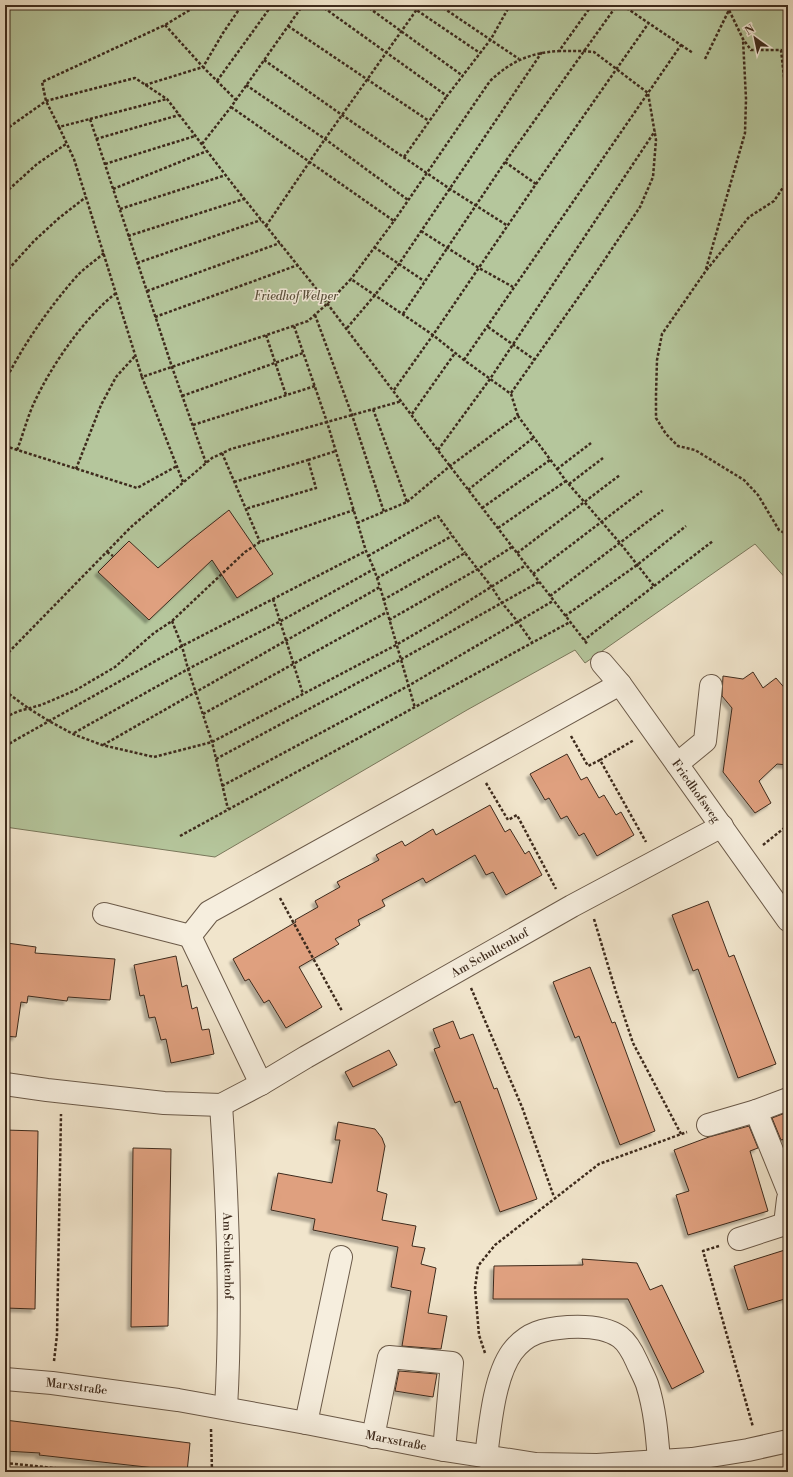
<svg xmlns="http://www.w3.org/2000/svg" width="793" height="1477" font-family="'Libre Bodoni',serif">
<style>
.green{fill:#b5c69c;stroke:#7a785c}
.building{fill:#dfa07f;stroke:#3e2b1d;filter:url(#shadow)}
.lines{fill:none;stroke-linecap:round;stroke-linejoin:round}
.minor-casing{stroke:#6b5a49;stroke-width:24}
.path{stroke:#3e2b1d;stroke-width:2.5;stroke-dasharray:3 2;stroke-linecap:butt}
.minor{stroke:#f6eede;stroke-width:22}
.labels{text-anchor:middle;dominant-baseline:central;stroke-width:3;stroke-linejoin:round;paint-order:stroke}
.park-label{font-size:12px;font-style:italic;fill:#5c523d;stroke:#f6eede}
.street-label{font-size:12px;fill:#3e2b1d;stroke:#f6eede}
</style>
<defs>
<filter id="shadow"><feDropShadow dx="-3.5" dy="3.5" stdDeviation="1" flood-color="#0004"/></filter>
</defs>
<rect width="100%" height="100%" fill="#f1e5cc"/>
<filter id="stains"><feTurbulence type="fractalNoise" baseFrequency=".005" numOctaves="4"/><feColorMatrix values="0 0 0 0 .2 0 0 0 0 .09 0 0 0 0 .02 0 0 0 .5 -.17"/></filter>
<radialGradient id="worn" r=".72"><stop offset=".6" stop-color="#630" stop-opacity="0"/><stop offset="1" stop-color="#630" stop-opacity=".3"/></radialGradient>
<path class="green" d="M5,5H788V581L755,544L585,663L575,650L467,710L215,857L5,827Z"/>
<g class="building">
<path d="M229,510L273,574L237,598L212,560L149,620L98,572L129,541L158,568L191,540Z"/>
<path d="M753,672L763,688L776,678L788,692V765L777,764L759,781L771,803L755,813L723,772L732,708L722,696L723,676L743,679Z"/>
<path d="M567,754L581,780L587,777L599,798L604,795L616,815L621,812L634,835L597,856L584,833L579,836L567,816L561,819L549,798L545,800L530,774Z"/>
<path d="M490,805L505,832L510,829L525,854L529,851L542,875L506,895L493,872L486,875L475,855L426,883L423,878L382,900L385,906L358,920L360,925L335,939L339,944L299,967L322,1007L286,1028L269,1000L264,1003L249,979L245,981L233,959L296,922L295,920L318,907L315,901L340,887L337,882L379,860L376,855L402,841L405,846L433,829L436,835Z"/>
<path d="M708,901L729,957L734,955L776,1064L738,1078L698,969L693,971L672,915Z"/>
<path d="M7,943L36,947L35,953L115,959L110,1000L68,997L67,1001L28,996L27,1003L21,1002L16,1037L5,1036V955Z"/>
<path d="M176,956L182,987L187,985L192,1009L197,1007L202,1030L209,1029L214,1054L171,1063L166,1039L161,1040L155,1017L149,1018L144,995L140,996L134,965Z"/>
<path d="M590,967L612,1023L615,1022L655,1131L620,1145L579,1036L575,1038L553,982Z"/>
<path d="M453,1021L460,1039L473,1034L494,1089L497,1088L537,1199L500,1212L460,1101L455,1103L434,1049L440,1047L433,1029Z"/>
<path d="M389,1050L397,1065L353,1087L345,1072Z"/>
<path d="M788,1112V1138L781,1140L772,1118Z"/>
<path d="M338,1122L375,1129L382,1138L385,1146L377,1191L387,1194L382,1220L416,1226L412,1246L425,1248L421,1264L436,1268L428,1313L447,1316L441,1349L402,1346L411,1291L391,1287L398,1247L313,1230L315,1219L271,1210L278,1173L332,1183L340,1140H335Z"/>
<path d="M749,1126L758,1148L750,1151L768,1211L688,1235L676,1195L689,1191L674,1150L709,1137Z"/>
<path d="M5,1130L38,1131L35,1309L5,1308Z"/>
<path d="M133,1148L171,1149L168,1326L131,1327Z"/>
<path d="M788,1249V1298L748,1310L734,1266Z"/>
<path d="M582,1259L637,1263L650,1290L662,1285L704,1372L672,1389L628,1299H493L494,1266L583,1265Z"/>
<path d="M399,1371L437,1374L433,1397L395,1391Z"/>
<path d="M5,1420L190,1443L187,1472H155V1468L39,1455L40,1453L5,1451Z"/>
</g>
<g class="lines">
<defs>
<g id="minor">
<path id="s1" d="M602,663L620,684L788,920"/>
<path d="M677,764L705,741L711,686"/>
<path d="M104,914L190,936"/>
<path d="M190,936L209,912L620,684"/>
<path d="M190,936L261,1084"/>
<path id="s2" d="M5,1084L47,1090L164,1103L221,1105L261,1084L306,1057L572,906L722,826"/>
<path id="s3" d="M221,1105C228,1206 232,1307 226,1408"/>
<path d="M756,1111L788,1190"/>
<path d="M708,1125L756,1111L788,1099"/>
<path d="M739,1239L785,1224L788,1199"/>
<path id="s4" d="M5,1379L52,1383L178,1400L306,1423L444,1450L536,1464L597,1465L692,1459L748,1450L788,1441"/>
<path d="M306,1423L341,1257"/>
<path d="M373,1437L389,1357L452,1363L444,1450"/>
<path d="M486,1457C490,1426 494,1377 512,1352C527,1332 544,1329 568,1327C585,1326 606,1327 620,1337C628,1343 633,1353 637,1362C640,1369 644,1376 647,1384C655,1409 657,1435 659,1461"/>
</g>
</defs>
<use href="#minor" class="minor-casing"/>
<g class="path">
<path d="M198,5L165,25L42,82L46,101L59,127L90,119L172,367L206,463"/>
<path d="M320,5L447,96L491,39L510,5"/>
<path d="M365,5L463,76"/>
<path d="M409,5L480,53"/>
<path d="M439,5L519,59"/>
<path d="M725,5L729,10"/>
<path d="M165,25L203,67L223,33L242,5"/>
<path d="M288,26L429,121"/>
<path d="M681,45L693,53"/>
<path d="M705,59L729,10L743,39L751,50H781L784,77L788,73"/>
<path d="M264,60L342,115L450,189L508,226"/>
<path d="M217,81L272,5"/>
<path d="M145,85L203,67L236,100"/>
<path d="M246,85L325,139L408,200"/>
<path d="M231,107L394,221L351,279"/>
<path d="M90,119L167,99"/>
<path d="M59,127L74,159L142,377"/>
<path d="M5,130L46,101L135,78L167,99L234,186L311,282L443,457L588,645"/>
<path d="M96,139L179,115"/>
<path d="M202,144L231,107L303,5"/>
<path d="M404,157L447,96"/>
<path d="M505,162L536,184"/>
<path d="M105,164L195,136"/>
<path d="M788,180L774,201L749,217L705,272L662,334L657,360L656,395V418L666,434L678,446L695,450L744,480L758,495L779,530L788,535"/>
<path d="M113,189L207,151"/>
<path d="M5,193L37,164L66,144"/>
<path d="M120,209L226,175"/>
<path d="M394,221L490,81C511,61 530,53 559,51L592,5"/>
<path d="M266,226L325,139L420,5"/>
<path d="M421,231L479,268L513,287"/>
<path d="M128,236L244,199"/>
<path d="M374,247L424,281"/>
<path d="M137,263L261,220"/>
<path d="M706,269L745,133L746,99L743,39"/>
<path d="M5,273L34,241L59,218L86,197"/>
<path d="M147,291L280,243"/>
<path d="M403,314L505,162L617,5"/>
<path d="M315,315L352,415L384,512"/>
<path d="M155,317L298,265"/>
<path d="M294,326L327,422L366,551L374,569L380,587"/>
<path d="M488,327L535,360"/>
<path d="M347,328L375,295L399,264L542,52"/>
<path d="M266,335L286,395"/>
<path d="M464,360L648,93L594,52L584,51H559"/>
<path d="M5,381C24,344 48,309 76,277C84,268 95,261 104,253"/>
<path d="M394,390L433,335L536,184L648,24"/>
<path d="M511,393L597,271L640,207L653,177L656,140L648,93L681,45L622,5"/>
<path d="M182,396L303,353"/>
<path d="M412,414L455,353"/>
<path d="M193,425L315,386"/>
<path d="M5,446L137,488L177,466"/>
<path d="M17,450C23,435 27,418 34,403C51,366 84,318 116,293"/>
<path d="M438,450L490,379L655,131"/>
<path d="M222,453L260,542"/>
<path d="M308,460L336,451"/>
<path d="M76,469L101,405L116,377L135,356"/>
<path d="M557,469L591,443"/>
<path d="M183,482L142,377L308,321L328,303L351,279L433,335L464,360L511,394L518,416"/>
<path d="M234,482L308,460L316,488L245,509"/>
<path d="M569,484L603,458"/>
<path d="M468,490L533,438"/>
<path d="M407,502L450,466L518,416L566,481L620,543L654,586L584,640"/>
<path d="M482,508L550,460"/>
<path d="M357,523L407,502L373,409"/>
<path d="M498,528L566,481"/>
<path d="M107,552L113,556"/>
<path d="M517,553L620,475"/>
<path d="M368,556L438,516L465,553"/>
<path d="M533,574L642,491"/>
<path d="M377,578L452,536"/>
<path d="M654,586L713,541"/>
<path d="M550,596L663,510"/>
<path d="M273,599L303,694"/>
<path d="M383,600L465,553L491,586L502,603L518,622L532,642"/>
<path d="M565,616L637,565L686,526"/>
<path d="M389,620L478,569L512,547"/>
<path d="M172,621L182,646L188,669L212,742L228,809"/>
<path d="M5,656L131,527L212,458L231,449L402,401"/>
<path d="M5,691L28,708L49,721L73,734L102,745L154,757L212,742L396,645L437,621L526,565"/>
<path d="M203,714L387,612"/>
<path d="M5,717L19,711L41,705L76,690L115,667L154,633L172,621L245,552L260,542L354,510"/>
<path d="M74,733L188,669L279,622L374,569"/>
<path d="M571,736L588,766L600,760L646,842"/>
<path d="M103,745L380,587L415,708"/>
<path d="M5,746L182,646L366,551"/>
<path d="M216,759L400,660L539,582"/>
<path d="M600,760L634,740"/>
<path d="M486,783L508,820L517,815L556,889"/>
<path d="M222,786L408,686L553,601"/>
<path d="M180,836L570,622"/>
<path d="M763,845L788,825"/>
<path d="M280,898L342,1011"/>
<path d="M594,919L616,992L633,1043L681,1134"/>
<path d="M471,988L522,1107L554,1197"/>
<path d="M719,1246L703,1251L753,1427"/>
<path d="M485,1353L479,1335L475,1288L478,1266L495,1245L599,1164L687,1132"/>
<path d="M54,1361L57,1335L61,1114"/>
<path d="M211,1429L212,1472"/>
<path d="M5,1463L93,1472"/>
</g>
<use href="#minor" class="minor"/>
</g>
<g class="labels">
<g class="park-label">
<text x="296" y="296">Friedhof Welper</text>
</g>
<g class="street-label">
<text stroke="none"><textPath href="#s1" startOffset="159">Friedhofsweg</textPath></text>
<text stroke="none"><textPath href="#s2" startOffset="526">Am Schultenhof</textPath></text>
<text stroke="none"><textPath href="#s3" startOffset="151">Am Schultenhof</textPath></text>
<text stroke="none"><textPath href="#s4" startOffset="72">Marxstraße</textPath></text>
<text stroke="none"><textPath href="#s4" startOffset="396">Marxstraße</textPath></text>
</g>
</g>
<rect width="793" height="1477" fill="none" stroke="#f1e5cc" stroke-width="20"/>
<rect x="6" y="6" width="781" height="1465" fill="none" stroke="#3e2b1d" stroke-width="2"/>
<rect x="10" y="10" width="773" height="1457" fill="none" stroke="#3e2b1d"/>
<g transform="translate(755 38) rotate(327)" stroke="#f6eede" stroke-width="3" paint-order="stroke">
<path d="M0-3L7 15L0 10L-7 15Z" fill="#3e2b1d"/>
<text y="-6" font-size="11" font-weight="bold" text-anchor="middle" fill="#3e2b1d">N</text>
</g>
<rect width="100%" height="100%" filter="url(#stains)"/>
<rect width="100%" height="100%" fill="url(#worn)"/>
</svg>
